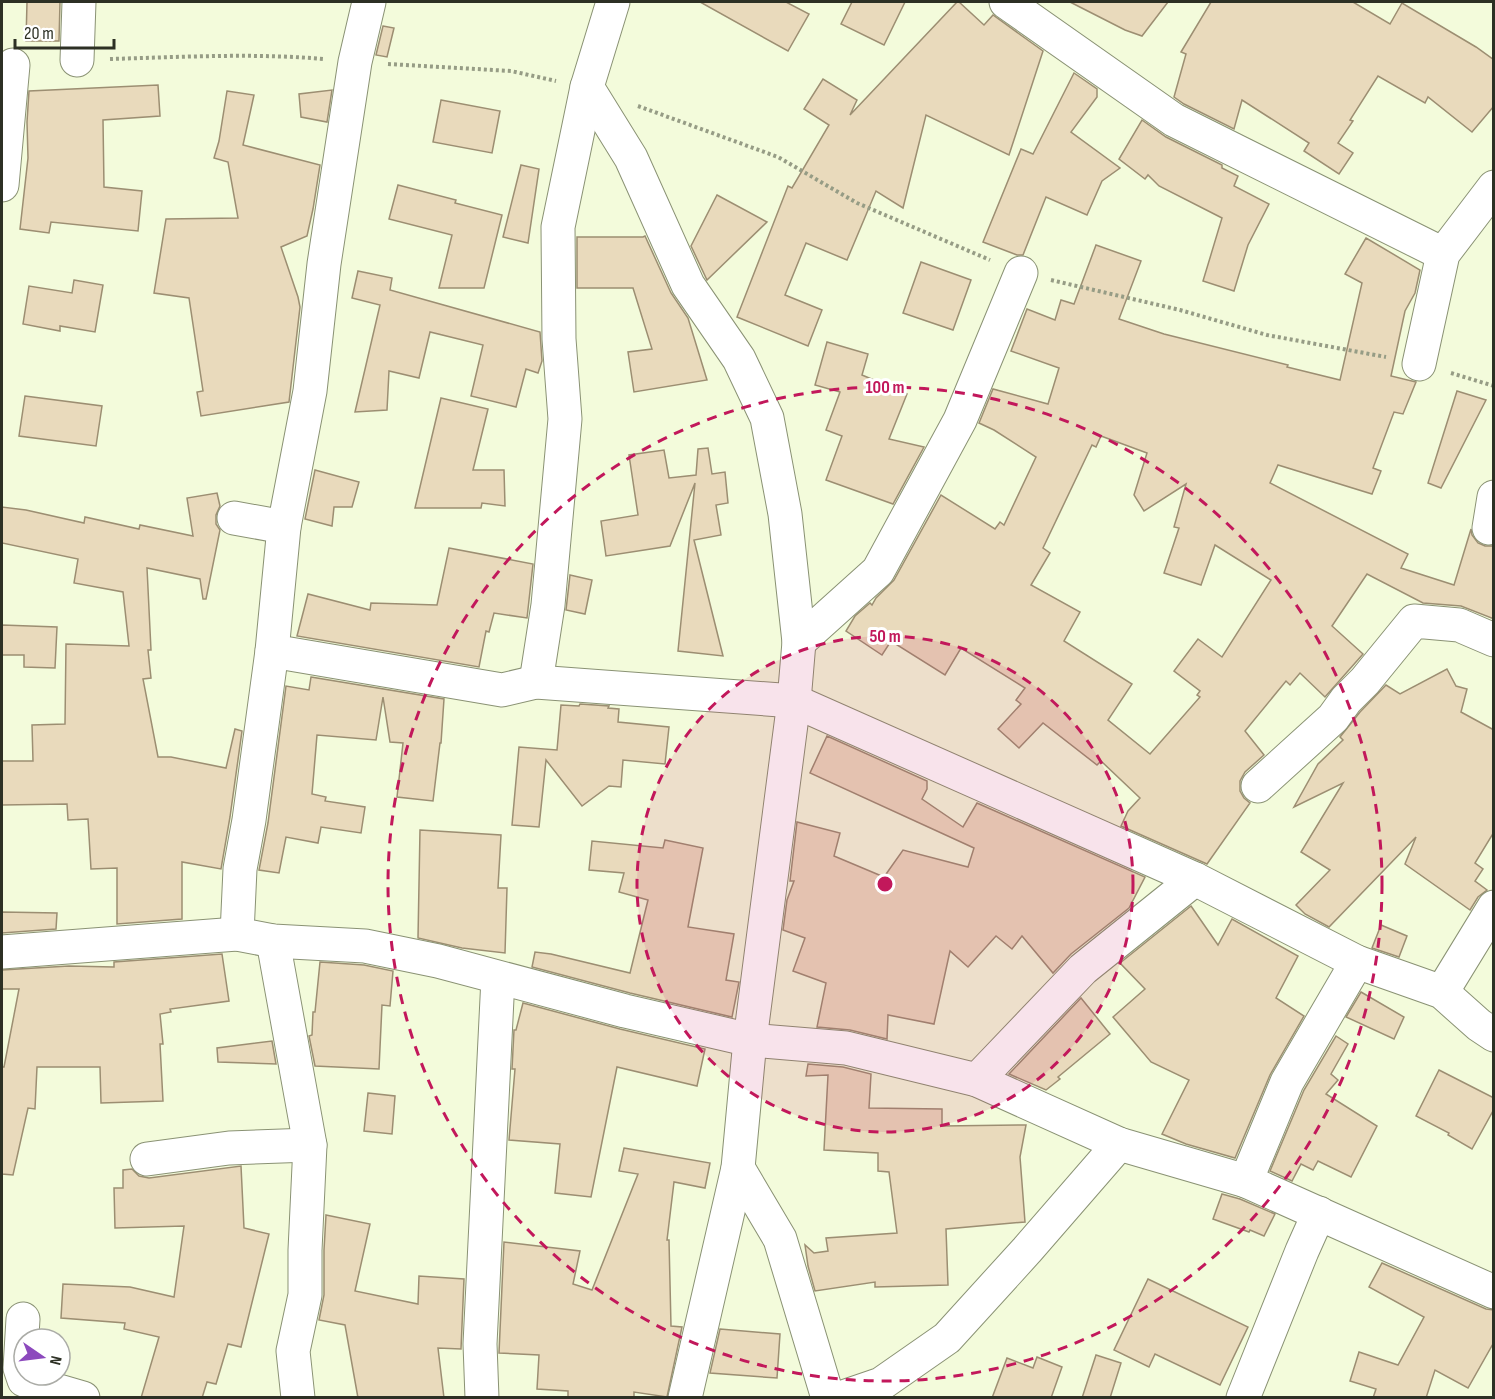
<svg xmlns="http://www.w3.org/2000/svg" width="1495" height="1399" font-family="'Sofia Sans Condensed',sans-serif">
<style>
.building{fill:#e9dabc;stroke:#9c8e72;stroke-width:1.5;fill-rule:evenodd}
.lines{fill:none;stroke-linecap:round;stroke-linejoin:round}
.street-casing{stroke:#8a9274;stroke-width:35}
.path{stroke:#969c85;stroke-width:4;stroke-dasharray:3 3;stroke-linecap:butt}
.street{stroke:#fff;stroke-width:33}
.ring{fill:none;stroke:#c2185b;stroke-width:3;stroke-dasharray:10 8}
.centre{fill:#c2185b;stroke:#fff;stroke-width:3}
.ring-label{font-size:18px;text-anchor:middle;font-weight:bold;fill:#c2185b;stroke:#fff;stroke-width:6;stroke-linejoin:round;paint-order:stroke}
</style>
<rect width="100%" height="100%" fill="#f3fbdb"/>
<g class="building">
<path d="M27,2H60L59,41H26Z"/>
<path d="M700,2H786L809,14L788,51Z"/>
<path d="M852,2H905L884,45L841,24Z"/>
<path d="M957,2H959L984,25L993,15L1043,51L1009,155L926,115L903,208L876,191L847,260L806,243L785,295L822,310L808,346L737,317L788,186L792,188L829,125L804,109L823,79L857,100L850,115Z"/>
<path d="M1070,2H1168L1142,36L1125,30Z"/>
<path d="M1211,2H1353L1390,24L1402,3L1476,47L1494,60V106L1472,132L1428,97L1425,103L1378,76L1350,120L1353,121L1338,143L1353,153L1339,174L1304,151L1309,143L1242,100L1234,129L1184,104L1174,97L1186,54L1181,52Z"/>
<path d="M383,26L394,28L387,57L376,55Z"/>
<path d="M1074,73L1097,89V97L1071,132L1120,168L1102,181L1087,215L1046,197L1023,255H1017L983,242L1021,149L1033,154Z"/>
<path d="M158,85L160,116L103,120L104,187L142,191L138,231L51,222L49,233L20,229L28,158L27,122L29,91Z"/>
<path d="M332,90L327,122L301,117L299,94Z"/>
<path d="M227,91L254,95L243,145L320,165L313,209L307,236L281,247L298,297L300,307L289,402L201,416L197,392L203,391L189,298L154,293L166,219L238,218L228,162L214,158L219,141Z"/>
<path d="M441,100L500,111L492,153L433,142Z"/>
<path d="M1142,120L1166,137L1222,165V168L1238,176L1234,186L1269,204L1248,245L1234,291L1203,281L1222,218L1159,186L1148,175L1145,179L1119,159Z"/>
<path d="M521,165L539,169L528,243L503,237Z"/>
<path d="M398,185L456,200L455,203L502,215L484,288H439L452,235L389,219Z"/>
<path d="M717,195L767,222L707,280L691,246Z"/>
<path d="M645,236L671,293L688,318L707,380L634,392L628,352L652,349L633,288H577V237H643Z"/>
<path d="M1366,238L1420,270L1415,293L1405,311L1391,376L1416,382L1403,414L1394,412L1373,468L1381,471L1372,494L1278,465L1270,483L1408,554L1401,568L1454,585L1471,529L1472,535L1478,543L1485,546H1494V619L1461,606L1423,603L1367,574L1332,626L1363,654L1325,697L1300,673L1290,685L1286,681L1245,731L1264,755L1245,772L1240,781V791L1244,798L1250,803L1207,864L1121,826L1128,811L1140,798L1101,761L1097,765L1043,723L1019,748L998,729L1021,704L1016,700L1025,688L961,648L945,675L891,641L882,655L846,631L855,616L870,603L872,605L876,598L894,580L941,495L995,529L1000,522L1004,525L1036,457L994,430L979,423L993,389L1048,404L1059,368L1011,351L1027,309L1055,320L1061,300L1074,304L1096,245L1141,261L1119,319L1164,334L1288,365L1287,367L1340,380L1362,283L1345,274ZM1101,436L1147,453L1134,495L1144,511L1186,484L1174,527L1179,528L1164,573L1201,585L1215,545L1271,580L1222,657L1198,639L1174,671L1200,691L1197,695L1200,697L1150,754L1108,720L1132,684L1064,641L1080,612L1031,585L1050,553L1043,548L1092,445L1096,447Z"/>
<path d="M921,262L971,280L953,330L903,313Z"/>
<path d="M358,271L392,278L390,290L540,332L542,361L538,373L526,369L516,407L471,396L483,345L430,332L419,378L389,371L387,410L355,412L380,305L352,298Z"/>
<path d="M74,280L103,285L95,332L60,326V331L23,324L29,286L72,293Z"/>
<path d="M827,342L868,354L862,375L907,394L889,439L924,447L893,504L826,480L842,436L826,430L840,392L815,385Z"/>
<path d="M1457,391L1486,400L1441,488L1428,483Z"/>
<path d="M25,396L102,406L96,446L19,436Z"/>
<path d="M441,398L488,409L473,470H504L505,506L482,503L481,508H415Z"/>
<path d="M708,448L712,474L725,472L728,503L716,505L721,535L694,540L723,656L678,651L695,483L670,546L606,556L601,521L638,515L629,455L664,450L669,478L696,475L698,449Z"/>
<path d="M315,470L359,482L352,507H334L332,526L305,519Z"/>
<path d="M217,493L220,506L216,515V524L220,530L206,599H203L200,579L147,568L151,650H148L151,678L143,679L158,757H171L226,768L235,729L242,731L230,817L221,869L182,862V919L117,924V868L91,869L88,819L68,820L67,804L2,805V761H33L32,725L65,724L66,644L129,646L123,592L74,583L78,559L2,543V507L26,510L84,523L85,517L139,529L140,525L193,536L187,498Z"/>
<path d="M449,548L533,564L527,618L494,613L489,632L486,631L479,667L297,636L308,594L370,610L371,603L437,605Z"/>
<path d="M570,575L592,580L585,614L566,610Z"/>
<path d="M2,625L57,627L55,668L24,667V655H2Z"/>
<path d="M1447,669L1456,686L1467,689L1461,712L1494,730V832L1475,863L1483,869L1475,881L1487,890L1478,897L1470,910L1405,864L1416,837L1329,927L1305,914L1296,905L1330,870L1301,852L1343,783L1294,807L1318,764L1343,740L1340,737L1360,712L1386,685L1400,694Z"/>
<path d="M311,677L444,699L441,743H440L433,801L397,797L403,743L390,742L383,697L376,740L317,735L312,794L326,797L325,801L365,807L361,833L321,827L318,843L286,837L279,873L259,870L268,823L286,686L309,690Z"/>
<path d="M580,704L609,706L608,708L619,709L618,722L669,727L665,764L623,760L621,787L609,786L582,806L546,760L539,827L512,825L519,747L557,750L561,705L579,706Z"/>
<path d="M827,736L927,781V789L922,799L963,827L977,803L1145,877L1129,908L1071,954L1053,973L1022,936L1012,949L996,936L968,967L950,951L934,1024L888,1015L887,1039L850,1030L817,1027L826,983L793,971L805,938L783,930L787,900L794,881H790L797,822L840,833L834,856L884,877L903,850L968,867L974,848L810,773Z"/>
<path d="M420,830L501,835L498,888H507L505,953L462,948L418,938Z"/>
<path d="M665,840L703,848L688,927L734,934L726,980L739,982L732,1017L630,993L532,967L535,952L551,954L630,973L648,900L619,892L624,873L589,870L592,841L663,848Z"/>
<path d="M1191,906L1218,945L1232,919L1298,956L1276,998L1304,1016L1270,1075L1235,1158L1186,1144L1162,1134L1189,1080L1151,1062L1113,1017L1145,989L1120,963Z"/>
<path d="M2,912L57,913L56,929L2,933Z"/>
<path d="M1381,925L1407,936L1399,957L1372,948Z"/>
<path d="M222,954L229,1001L170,1009L171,1012L160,1014L163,1044H160L163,1101L101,1103L100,1067H37L35,1109L28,1108L13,1175L2,1174V1067H4L19,989H2V970L69,966L114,967V962Z"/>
<path d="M320,962L364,965L393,971L390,1006L382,1005L379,1069L315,1066L309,1036L312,1035L313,1012H315Z"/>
<path d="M1361,992L1404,1017L1394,1039L1346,1017Z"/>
<path d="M1081,998L1110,1034L1058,1077L1060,1079L1046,1090L1009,1074Z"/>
<path d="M523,1003L620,1029L705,1049L697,1086L617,1067L591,1197L555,1193L560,1144L509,1140L515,1069H512L514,1030H516Z"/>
<path d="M1336,1036L1348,1044L1331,1074L1338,1080L1326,1094L1377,1126L1351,1177L1318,1161L1313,1170L1301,1164L1292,1181L1270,1171L1304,1090Z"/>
<path d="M272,1041L276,1064L218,1062L217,1048Z"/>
<path d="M808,1064L843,1067L871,1074L869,1108L942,1109V1126L1026,1125L1020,1157L1025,1222L946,1229L948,1285L875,1287V1282L815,1291L808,1266L805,1245L814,1253L828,1251L826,1238L897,1233L889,1172L878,1171V1153L824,1150L828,1075L806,1076Z"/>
<path d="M1439,1070L1494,1098V1109L1472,1149L1448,1135L1449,1133L1416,1116Z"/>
<path d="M368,1093L395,1096L392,1134L364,1131Z"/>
<path d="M624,1148L710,1163L705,1188L674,1182L667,1240H669L671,1326L682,1327L667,1397L634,1392V1398H568V1391L537,1389L539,1355L499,1353L504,1242L580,1251L573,1284L592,1290L638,1174L619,1171Z"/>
<path d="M241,1166L244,1228L269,1234L241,1347L228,1344L216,1384L207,1382L202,1398H141L159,1337L124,1329L125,1323L61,1318L63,1284L130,1287L174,1297L184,1226L115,1228L114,1188H123V1170L132,1169L139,1176L149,1178Z"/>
<path d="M1222,1194L1240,1199L1275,1214L1264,1236L1250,1230L1249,1232L1213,1219Z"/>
<path d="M326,1215L370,1224L355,1291L418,1304L419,1276L464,1279L461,1349L438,1348L444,1398H358L345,1325L319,1320L324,1295V1250Z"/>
<path d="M1382,1263L1486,1309L1494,1310V1342L1468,1388L1435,1370L1426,1398H1373L1376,1389L1350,1381L1359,1352L1398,1365L1424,1317L1369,1287Z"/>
<path d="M1148,1279L1248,1327L1220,1385L1155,1354L1149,1367L1114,1350Z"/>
<path d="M720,1329L780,1334L777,1378L710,1373Z"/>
<path d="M1096,1355L1121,1363L1110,1398H1082Z"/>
<path d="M1037,1357L1062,1367L1051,1398H992L1007,1358L1033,1368Z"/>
</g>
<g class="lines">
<defs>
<g id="street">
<path d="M1006,2L1174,120L1443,254"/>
<path d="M77,60L79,2"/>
<path d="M587,87L631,158L688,285L739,359L767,418L785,514L799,642L794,701L750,1040L738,1168L685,1398"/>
<path d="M2,185L13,65"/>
<path d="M1419,364L1443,254L1494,187"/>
<path d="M234,518L284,527"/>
<path d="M1489,528L1494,497"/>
<path d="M799,642L878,571L960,420L1021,273"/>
<path d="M272,651L502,690L536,682L794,701L1195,879L1357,962L1442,992L1479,1025L1494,1035"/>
<path d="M536,682L548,605L565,419L559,339L558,227L587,87L613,2"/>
<path d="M1258,786L1333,718L1346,700L1365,681L1414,621L1459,625L1494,640"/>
<path d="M237,934L240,869L249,820L272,651L284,527L310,391L324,264L355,62L369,2"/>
<path d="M273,941L310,1145L305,1250V1295L293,1351L298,1398"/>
<path d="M2,952L237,934L273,941L365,946L438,961L625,1011L750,1040L846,1048L977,1080L1119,1144L1246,1181L1494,1292"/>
<path d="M1442,992L1494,907"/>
<path d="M977,1080L1083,969L1195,879"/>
<path d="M147,1159L229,1148L310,1145"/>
<path d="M738,1168L780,1239L828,1398"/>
<path d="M1246,1181L1287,1082L1357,962"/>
<path d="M23,1319L20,1368L24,1380L35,1384L83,1398"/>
<path d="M482,1398L480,1344L498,978"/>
<path d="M840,1398L881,1384L947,1338L1027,1250L1119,1144"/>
<path d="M1243,1398L1302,1251L1319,1213"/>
</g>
</defs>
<use href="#street" class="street-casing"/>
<g class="path">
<path d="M110,59C181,57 253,53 324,59"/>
<path d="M388,64L511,71L556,81"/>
<path d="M638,106L778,157L857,203L990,260"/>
<path d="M1051,280L1180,310L1267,335L1386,357"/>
<path d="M1451,373L1494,386"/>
</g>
<use href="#street" class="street"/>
</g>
<circle cx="885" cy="884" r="248" fill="#c2185b" fill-opacity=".12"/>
<g class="ring">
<circle cx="885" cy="884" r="248"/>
<circle cx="885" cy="884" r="497"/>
</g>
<circle cx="885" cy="884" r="9" class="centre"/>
<g class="ring-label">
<text x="885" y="393">100 m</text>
<text x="885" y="642">50 m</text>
</g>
<rect width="1495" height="1399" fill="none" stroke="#2d3024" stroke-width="6"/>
<g transform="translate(42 1357) rotate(104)"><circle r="28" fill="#ffffff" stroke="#abaca7" stroke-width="1.5"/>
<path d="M0-4.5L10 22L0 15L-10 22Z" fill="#8c49bd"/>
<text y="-9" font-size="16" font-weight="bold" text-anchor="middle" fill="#2d3024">N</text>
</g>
<path d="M15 39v9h99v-9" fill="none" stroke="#2d3024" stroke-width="3"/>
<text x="24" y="39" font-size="18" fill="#2d3024" stroke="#ffffff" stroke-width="4.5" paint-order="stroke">20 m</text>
</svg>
